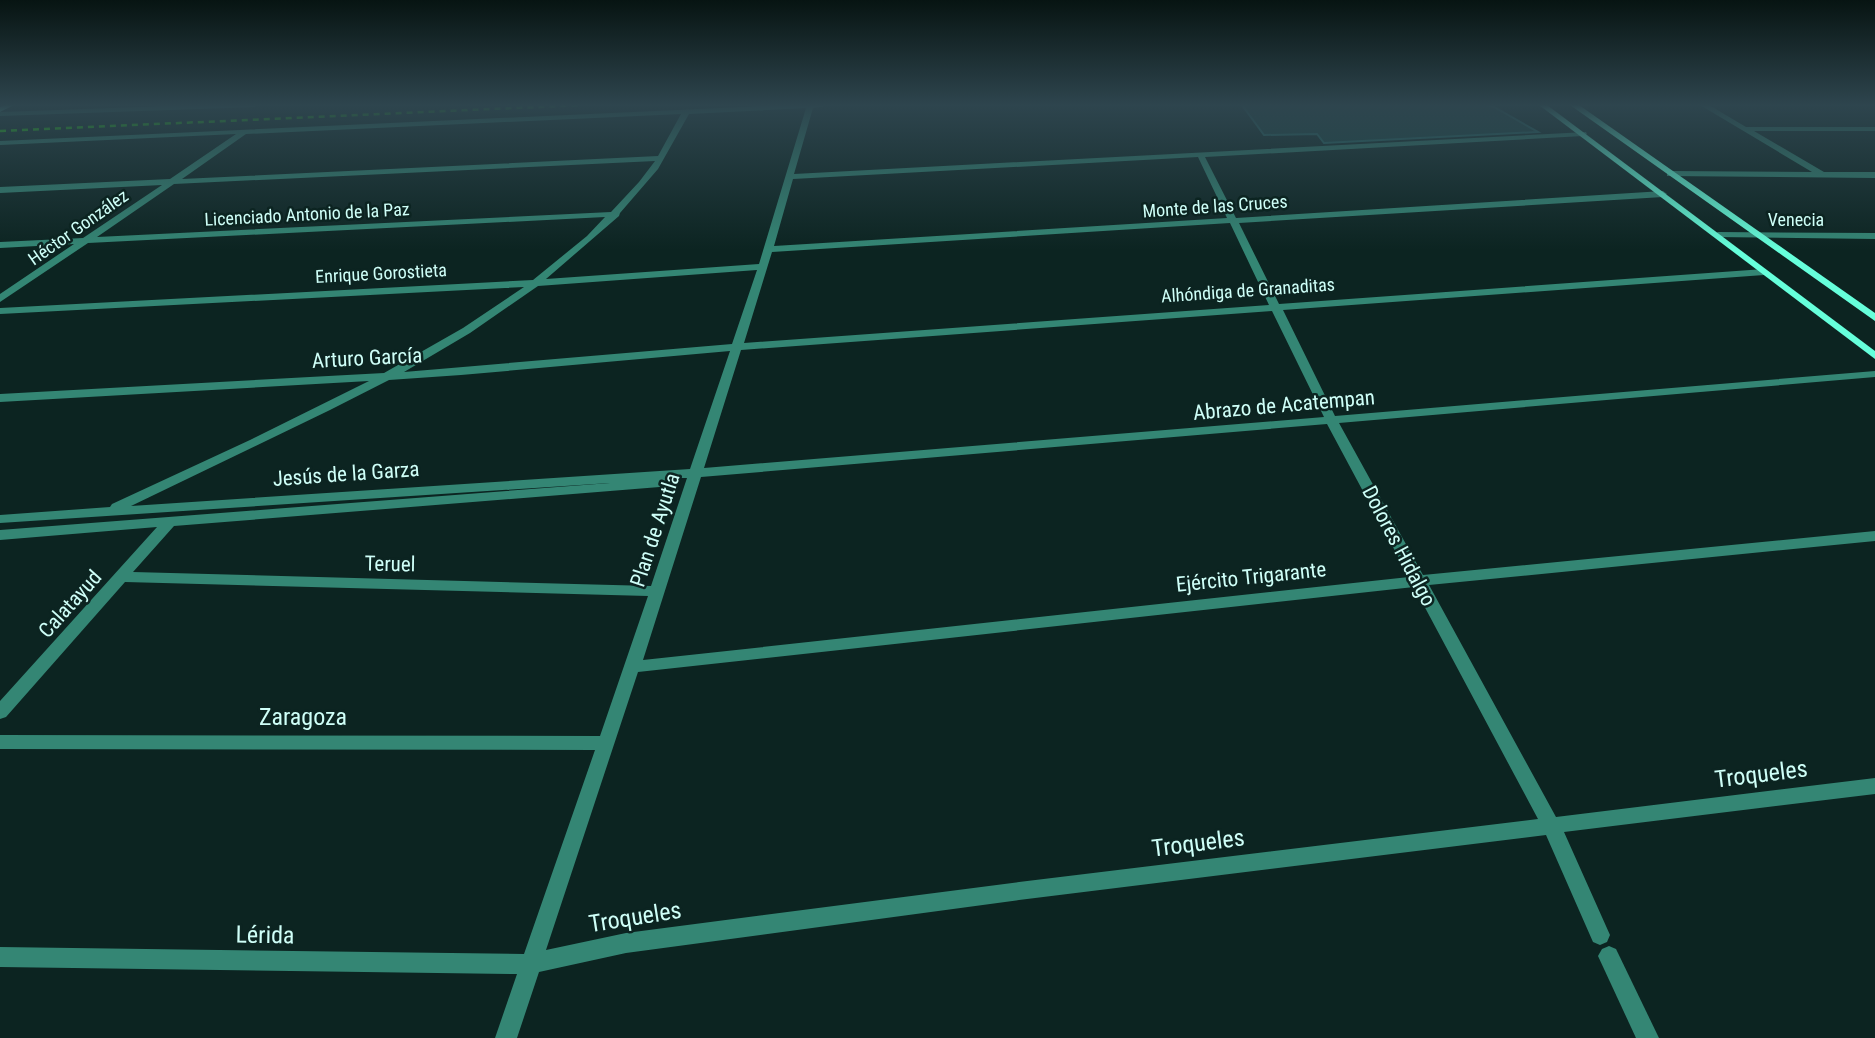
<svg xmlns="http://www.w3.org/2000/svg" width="1875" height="1038" font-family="'Roboto Condensed',sans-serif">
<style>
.building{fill:#174643;stroke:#27736f;stroke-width:2}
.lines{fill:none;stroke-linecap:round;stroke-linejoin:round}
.street{fill:#348674;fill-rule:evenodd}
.secondary{fill:#66ffdb;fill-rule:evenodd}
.rail{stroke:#28fa00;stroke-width:2.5;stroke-dasharray:6 5;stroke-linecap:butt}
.labels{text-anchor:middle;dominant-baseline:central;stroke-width:5;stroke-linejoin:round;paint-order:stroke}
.far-street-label{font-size:18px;fill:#cffff8;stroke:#0c2421}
.street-label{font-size:21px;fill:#cffff8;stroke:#0c2421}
.near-street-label{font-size:24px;fill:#cffff8;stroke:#0c2421}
</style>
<rect width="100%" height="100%" fill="#0c2421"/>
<path class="building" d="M1242,105H1486L1494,107L1538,132L1324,143L1317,134L1264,135Z"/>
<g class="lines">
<g class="street">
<path d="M197,105H258L254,107L0,116V112Z"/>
<path d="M784,105H832L813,108L794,174L1586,132L1587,134L1583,136L1205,157L1236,218L1663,191L1667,194L1663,197L1239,223L1279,304L1764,269L1769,272L1764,275L1283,310L1335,416L1875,371V377L1339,423L1423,575L1875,531V541L1429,585L1556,817L1875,778V794L1564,832L1610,935L1607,942L1600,945L1593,942L1546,835L1019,900L626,953L539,972L517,1038H495L517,974L0,967V947L524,954L595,750L0,749V735L600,736L648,596L125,582L6,717L0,719V701L157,527L0,540V530L610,483L0,523V515L110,507L112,504L250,440L369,381L0,402V394L384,373L463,328L524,287L0,314V308L533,280L587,236L605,217L88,243L0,302V294L74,244L0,248V242L83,238L162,185L0,193V187L170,179L236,134L0,145V141ZM806,108L759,264L546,279L619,216L620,213L658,169L689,114ZM681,114L658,156L182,179L246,134ZM1198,157L1227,218L774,246L793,179ZM655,161L639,182L611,212L97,237L174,184ZM1230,223L1269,305L744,343L772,252ZM757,270L732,344L404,372L470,333L538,286ZM1272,311L1324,417L704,468L741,350ZM730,351L690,469L131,506L330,410L389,380L461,375ZM1327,424L1409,577L643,660L701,477ZM674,478H687L651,586L133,572L174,526L672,486L679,482ZM1414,587L1538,819L1019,882L626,933L546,950L638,672Z"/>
<path d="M1700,105H1709L1746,127H1875V131H1754L1824,172H1875V178L1667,176V172L1670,171L1812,172Z"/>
<path d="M1718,232L1875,233V239L1715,237L1713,235Z"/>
<path d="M1609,946L1616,949L1659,1038H1636L1598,956L1602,949Z"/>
</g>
<g class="secondary">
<path d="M5,105H14L0,112V107Z"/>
<path d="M1539,105H1547L1875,351V359Z"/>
<path d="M1570,105H1579L1875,313V321Z"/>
</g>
<path class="rail" d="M0,131L581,105"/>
</g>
<linearGradient id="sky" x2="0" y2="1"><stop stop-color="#071412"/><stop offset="0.42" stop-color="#2e454e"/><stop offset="1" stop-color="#2e454e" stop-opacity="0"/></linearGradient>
<rect width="1875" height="250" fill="url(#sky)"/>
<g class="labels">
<g class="far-street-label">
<text transform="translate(1215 206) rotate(-4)">Monte de las Cruces</text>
<text transform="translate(307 214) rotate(-3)">Licenciado Antonio de la Paz</text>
<text x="1796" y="219">Venecia</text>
<text transform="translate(78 227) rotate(-35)">Héctor González</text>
<text transform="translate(381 273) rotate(-3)">Enrique Gorostieta</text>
<text transform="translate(1248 290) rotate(-4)">Alhóndiga de Granaditas</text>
</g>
<g class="street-label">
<text transform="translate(367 358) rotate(-3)">Arturo García</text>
<text transform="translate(1284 405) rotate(-5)">Abrazo de Acatempan</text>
<text transform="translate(346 474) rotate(-4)">Jesús de la Garza</text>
<text transform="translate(655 530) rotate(-72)">Plan de Ayutla</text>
<text transform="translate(1399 546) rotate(62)">Dolores Hidalgo</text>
<text transform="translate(390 564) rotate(1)">Teruel</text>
<text transform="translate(1251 577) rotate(-6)">Ejército Trigarante</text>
<text transform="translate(70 604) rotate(-48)">Calatayud</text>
</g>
<g class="near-street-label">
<text x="303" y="717">Zaragoza</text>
<text transform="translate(1761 774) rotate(-7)">Troqueles</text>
<text transform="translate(1198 843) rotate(-7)">Troqueles</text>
<text transform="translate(635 917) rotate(-9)">Troqueles</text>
<text transform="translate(265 935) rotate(1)">Lérida</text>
</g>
</g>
</svg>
